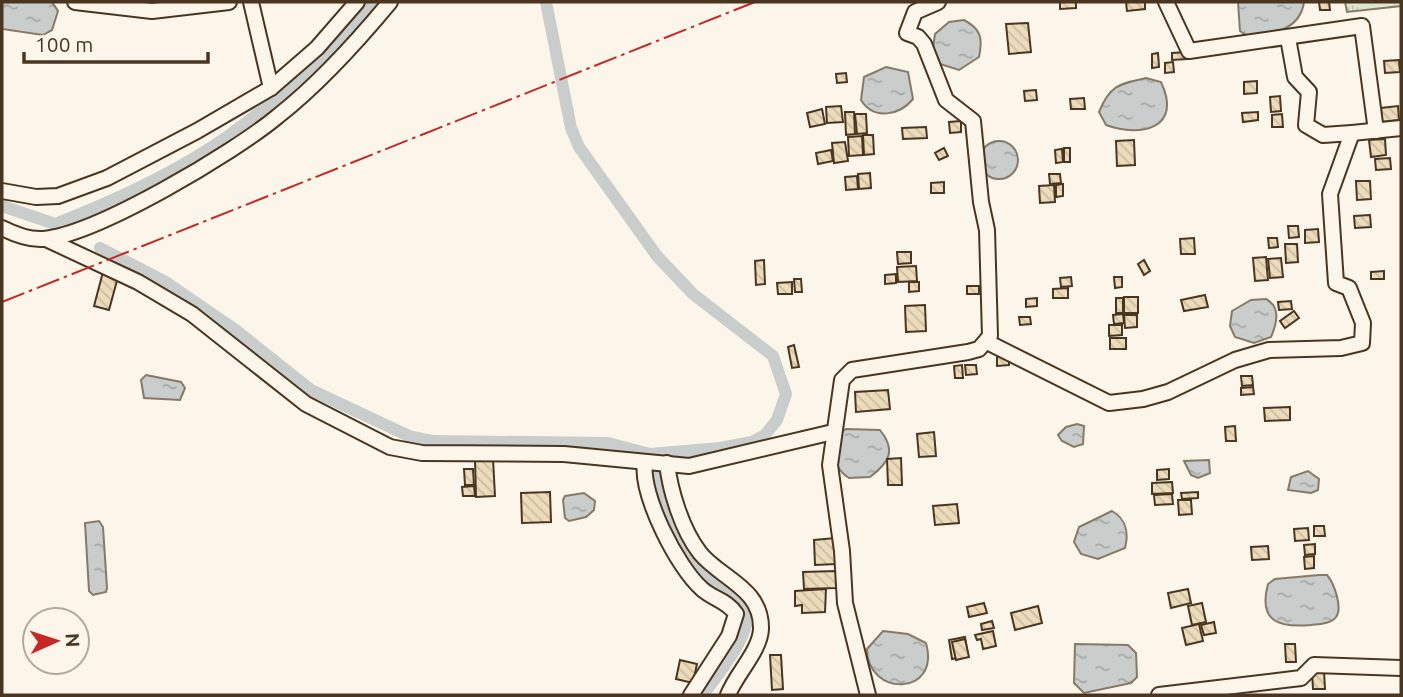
<svg xmlns="http://www.w3.org/2000/svg" width="1403" height="697" font-family="Ubuntu,sans-serif">
<style>
.grass{fill:url(#grass-tufts);stroke:#887966;stroke-width:2}
.water{fill:url(#water-ripples);stroke:#887966;stroke-width:2}
.lines{fill:none;stroke-linecap:round;stroke-linejoin:round}
.canal{stroke:#c9cecd;stroke-width:12}
.building{fill:url(#building-back-hatch);stroke:#4a3520;stroke-width:2}
.minor-casing{stroke:#4a3520;stroke-width:18}
.minor{stroke:#fbf6e9;stroke-width:14}
.power{stroke:#c62828;stroke-width:2;stroke-dasharray:24 5 3.5 5;stroke-linecap:butt}
</style>
<defs>
<pattern id="grass-tufts" width="24" height="20" patternUnits="userSpaceOnUse" patternTransform="scale(1.75)"><rect width="24" height="20" fill="#dce7d0"/><path d="M3 7l-1-3M5 7V3M7 7l1-3M15 17l-1-3M17 17v-4M19 17l1-3" fill="none" stroke="#bec7b2"/></pattern>
<pattern id="water-ripples" width="26" height="14" patternUnits="userSpaceOnUse" patternTransform="scale(1.75)"><rect width="26" height="14" fill="#c9cecd"/><path d="M2 4q2-2 4 0t4 0M15 11q2-2 4 0t4 0" fill="none" stroke="#a5a8a6"/></pattern>
<pattern id="building-back-hatch" width="6" height="6" patternUnits="userSpaceOnUse" patternTransform="scale(1.75)"><rect width="6" height="6" fill="#ecdcbc"/><path d="M-1 5l2 2M0 0l6 6M5-1l2 2" fill="none" stroke="#ccbda1"/></pattern>
</defs>
<rect width="100%" height="100%" fill="#fbf6e9"/>
<path class="grass" d="M1345,2H1401V6L1347,12Z"/>
<g class="water">
<path d="M2,2H52L58,11L52,30L43,35L2,29Z"/>
<path d="M1238,2H1304C1300,30 1274,33 1250,38L1240,31Z"/>
<path d="M964,20C981,29 983,38 979,57L959,70L937,63L933,48L935,34L949,22Z"/>
<path d="M886,67L908,72L913,99C900,115 874,121 861,100L864,77Z"/>
<path d="M1146,78L1161,82C1183,128 1141,138 1106,125L1099,112C1110,85 1119,84 1146,78Z"/>
<circle cx="999" cy="160" r="19"/>
<path d="M1266,299C1281,307 1277,323 1271,337L1254,343L1235,337L1230,326L1232,311L1251,300Z"/>
<path d="M146,375L181,382L185,388L180,400L144,398L141,380Z"/>
<path d="M1077,424L1084,426L1083,444L1074,447L1062,441L1058,435L1066,427Z"/>
<path d="M846,429L880,430C896,450 890,462 870,477L849,478C831,467 834,452 838,434Z"/>
<path d="M1209,460L1210,473L1198,478L1191,475L1184,461Z"/>
<path d="M1308,471L1319,479L1318,490L1311,493L1288,490L1291,477Z"/>
<path d="M584,493L595,501L594,510L586,517L569,521L565,518L563,500L565,496Z"/>
<path d="M1112,511C1126,519 1129,533 1125,548L1098,559L1081,554L1074,542L1079,527Z"/>
<path d="M99,521L103,527L107,588L106,592L93,595L89,591L85,523Z"/>
<path d="M1319,575H1327C1334,583 1343,608 1336,617C1331,624 1319,624 1311,625C1278,628 1258,621 1268,584L1275,579Z"/>
<path d="M883,631L908,634L926,643C941,697 867,697 867,649Z"/>
<path d="M1075,644L1128,645L1136,653L1137,677L1131,683L1084,693L1074,683Z"/>
</g>
<g class="lines">
<g class="canal">
<path d="M2,206L55,224C104,205 151,184 196,157C263,117 322,58 375,2"/>
<path d="M100,248L164,281L237,331L311,390L409,436L433,441L608,443L650,454L720,448L752,442L765,435L777,420L786,394L773,356L693,294L657,256L579,147L571,128L546,2"/>
<path d="M655,471C662,507 678,544 702,572C713,586 746,598 747,616C748,639 716,677 703,695"/>
</g>
</g>
<g class="building">
<path d="M1060,2H1076V8L1060,9Z"/>
<path d="M1126,2H1145V9L1127,11Z"/>
<path d="M1319,2H1329L1330,10H1320Z"/>
<path d="M1028,23L1031,52L1009,54L1006,24Z"/>
<path d="M1187,52V59L1172,60V53Z"/>
<path d="M1158,53L1159,67L1152,68V54Z"/>
<path d="M1399,60L1400,72L1385,73L1384,61Z"/>
<path d="M1173,62L1174,72L1165,73V63Z"/>
<path d="M846,73L847,82L837,83L836,74Z"/>
<path d="M1257,81V93L1244,94V82Z"/>
<path d="M1036,90L1037,100L1025,101L1024,91Z"/>
<path d="M1280,96L1281,111L1271,112L1270,97Z"/>
<path d="M1084,98L1085,109H1071L1070,99Z"/>
<path d="M841,106L843,122L827,123L826,107Z"/>
<path d="M1398,106L1399,120L1382,122L1381,108Z"/>
<path d="M822,109L825,124L810,127L807,113Z"/>
<path d="M845,112H854L855,134L846,135Z"/>
<path d="M1258,112V120L1243,122L1242,113Z"/>
<path d="M855,114H866L867,133L857,134Z"/>
<path d="M1282,114L1283,127H1272V115Z"/>
<path d="M961,121V132L950,133L949,122Z"/>
<path d="M926,127L927,138L903,139L902,128Z"/>
<path d="M863,135H873L874,154L864,155Z"/>
<path d="M862,136L863,155L849,156L848,137Z"/>
<path d="M1385,139L1386,155L1371,157L1369,140Z"/>
<path d="M1134,140L1135,165L1117,166L1116,141Z"/>
<path d="M845,142L848,161L834,163L832,143Z"/>
<path d="M944,148L948,156L939,160L935,153Z"/>
<rect x="1064" y="148" width="6" height="14"/>
<path d="M1062,149L1063,162L1056,163L1055,150Z"/>
<path d="M831,150L833,161L818,164L816,153Z"/>
<path d="M1390,158L1391,169L1376,170L1375,159Z"/>
<path d="M870,173L871,188L859,189L858,174Z"/>
<path d="M1049,174H1060L1061,183L1050,184Z"/>
<path d="M857,176L858,189L846,190L845,177Z"/>
<path d="M1356,181H1370L1371,199L1357,200Z"/>
<path d="M944,182V193H931V183Z"/>
<path d="M1063,184V196L1056,197V185Z"/>
<path d="M1054,185L1055,202L1040,203L1039,186Z"/>
<path d="M1370,215L1371,227L1355,228L1354,216Z"/>
<path d="M1288,226H1298L1299,237L1289,238Z"/>
<path d="M1318,229L1319,242L1305,243V230Z"/>
<path d="M1194,238L1195,254H1181L1180,239Z"/>
<path d="M1268,238H1277L1278,247L1269,248Z"/>
<path d="M1285,244H1297L1298,262L1286,263Z"/>
<path d="M897,252H911V263L898,264Z"/>
<path d="M1266,257L1268,280L1255,281L1253,258Z"/>
<path d="M1281,258L1283,277L1270,278L1268,259Z"/>
<path d="M764,260L765,284L756,285L755,261Z"/>
<path d="M1144,260L1150,271L1144,275L1138,264Z"/>
<path d="M916,266L917,281L898,282L897,267Z"/>
<path d="M1384,271V279H1371V272Z"/>
<path d="M103,272L118,277L109,310L94,306Z"/>
<path d="M896,274V283L885,284V275Z"/>
<path d="M1071,277L1072,286L1061,287L1060,278Z"/>
<path d="M1114,277H1122V287L1115,288Z"/>
<path d="M794,279H801L802,292H795Z"/>
<path d="M792,282V294H778L777,283Z"/>
<path d="M909,282H919V291L909,292Z"/>
<rect x="967" y="286" width="12" height="8"/>
<path d="M1068,288V298H1053V289Z"/>
<path d="M1205,295L1208,307L1184,311L1181,300Z"/>
<rect x="1124" y="297" width="14" height="16"/>
<path d="M1037,298V306L1026,307V299Z"/>
<rect x="1116" y="298" width="7" height="15"/>
<path d="M1291,301L1292,309L1279,310L1278,302Z"/>
<path d="M925,305L926,331L906,332L905,306Z"/>
<path d="M1294,311L1299,318L1285,328L1280,321Z"/>
<path d="M1123,314L1124,323L1114,324L1113,315Z"/>
<path d="M1124,315H1137V327L1125,328Z"/>
<path d="M1019,317H1030L1031,324L1020,325Z"/>
<path d="M1109,325H1122V335L1109,336Z"/>
<rect x="1110" y="338" width="16" height="11"/>
<path d="M794,345L799,367L792,368L788,347Z"/>
<path d="M997,356H1009V365L997,366Z"/>
<path d="M962,365L963,378H955L954,366Z"/>
<path d="M965,365H976L977,374L966,375Z"/>
<path d="M1241,376H1252L1253,385L1242,386Z"/>
<path d="M1253,387L1254,394L1241,395V388Z"/>
<path d="M888,390L890,409L856,412L855,392Z"/>
<path d="M1290,407V420L1265,421L1264,408Z"/>
<path d="M1235,426L1236,441H1226L1225,427Z"/>
<path d="M934,432L936,456L919,457L917,434Z"/>
<path d="M901,458L902,485H888L887,459Z"/>
<path d="M493,459L495,496L476,497L475,460Z"/>
<path d="M464,469H473L474,485H465Z"/>
<path d="M1169,469V479L1157,480V470Z"/>
<path d="M1172,482L1173,493L1152,494V483Z"/>
<path d="M474,486L475,496H463L462,487Z"/>
<path d="M550,492L551,522L522,523L521,493Z"/>
<path d="M1198,492V498L1182,499L1181,493Z"/>
<path d="M1172,494L1173,504L1155,505L1154,495Z"/>
<path d="M1178,500H1191L1192,514L1179,515Z"/>
<path d="M957,504L959,523L935,525L933,506Z"/>
<path d="M1314,526H1324L1325,536H1314Z"/>
<path d="M1308,528L1309,540L1295,541L1294,529Z"/>
<path d="M835,538L836,564L815,565L814,540Z"/>
<path d="M1315,544V554L1305,555L1304,545Z"/>
<path d="M1268,546L1269,559L1252,560L1251,547Z"/>
<path d="M1314,556V568L1305,569L1304,557Z"/>
<path d="M836,571V588L804,589L803,572Z"/>
<path d="M826,589L825,612L802,613V605L795,606V591Z"/>
<path d="M1188,589L1191,603L1171,608L1168,593Z"/>
<path d="M984,603L987,613L969,617L967,607Z"/>
<path d="M1202,603L1206,622L1192,625L1188,606Z"/>
<path d="M1038,606L1042,623L1015,630L1011,613Z"/>
<path d="M992,621L994,628L982,630L981,624Z"/>
<path d="M1214,622L1216,633L1204,635L1201,625Z"/>
<path d="M1199,624L1203,641L1186,645L1182,628Z"/>
<path d="M993,631L996,646L983,649L981,639L977,640L975,635Z"/>
<path d="M965,637L968,656L952,659L949,640Z"/>
<path d="M965,639L969,657L956,660L952,642Z"/>
<path d="M1285,644H1295L1296,662H1286Z"/>
<path d="M770,655H781L783,689L772,690Z"/>
<path d="M680,660L697,664L693,683L676,679Z"/>
<path d="M1324,671L1325,689H1313L1312,672Z"/>
</g>
<g class="lines">
<defs>
<g id="minor">
<path d="M75,2L152,11L229,2"/>
<path d="M251,2L271,88"/>
<path d="M1166,2L1189,51L1362,26L1376,131"/>
<path d="M1352,133L1401,128"/>
<path d="M2,191L36,197L58,196L107,178L197,131L271,88L317,48L357,2"/>
<path d="M2,228C14,234 29,240 43,239C96,235 235,152 278,116C320,83 356,43 390,2"/>
<path d="M46,239L138,282L192,314L306,404L390,447L422,453L564,454L689,466L833,432"/>
<path d="M987,342L1109,403L1143,399L1168,392L1235,360L1269,350L1341,348L1362,343L1363,323L1349,288L1336,283L1330,194L1352,133L1323,135L1306,125L1309,92L1295,77L1288,38"/>
<path d="M645,462C640,494 677,567 702,589C713,599 728,601 736,614L729,636L691,695"/>
<path d="M667,463C670,491 682,530 700,553C721,579 762,588 761,629C760,651 736,674 728,695"/>
<path d="M868,695L845,603L842,551L830,465L842,380L852,370L968,352L979,349L990,336L987,230L981,202L973,121L946,100L924,44L918,37L907,33L915,12L938,2"/>
<path d="M1159,695L1301,678L1314,665L1401,668"/>
</g>
</defs>
<use href="#minor" class="minor-casing"/>
<use href="#minor" class="minor"/>
<path class="power" d="M2,302L755,2"/>
</g>
<rect width="1403" height="697" fill="none" stroke="#4a3520" stroke-width="7"/>
<g transform="translate(56 641) rotate(87)"><circle r="33" fill="#fbf6e9" stroke="#b4a999" stroke-width="2"/>
<path d="M0-5L12 26L0 18L-12 26Z" fill="#c62828"/>
<text y="-10" font-size="19" font-weight="bold" text-anchor="middle" fill="#4a3520">N</text>
</g>
<path d="M24 52v10h184v-10" fill="none" stroke="#4a3520" stroke-width="3.5"/>
<text x="35" y="52" font-size="21" fill="#4a3520" stroke="#fbf6e9" stroke-width="5" paint-order="stroke">100 m</text>
</svg>
